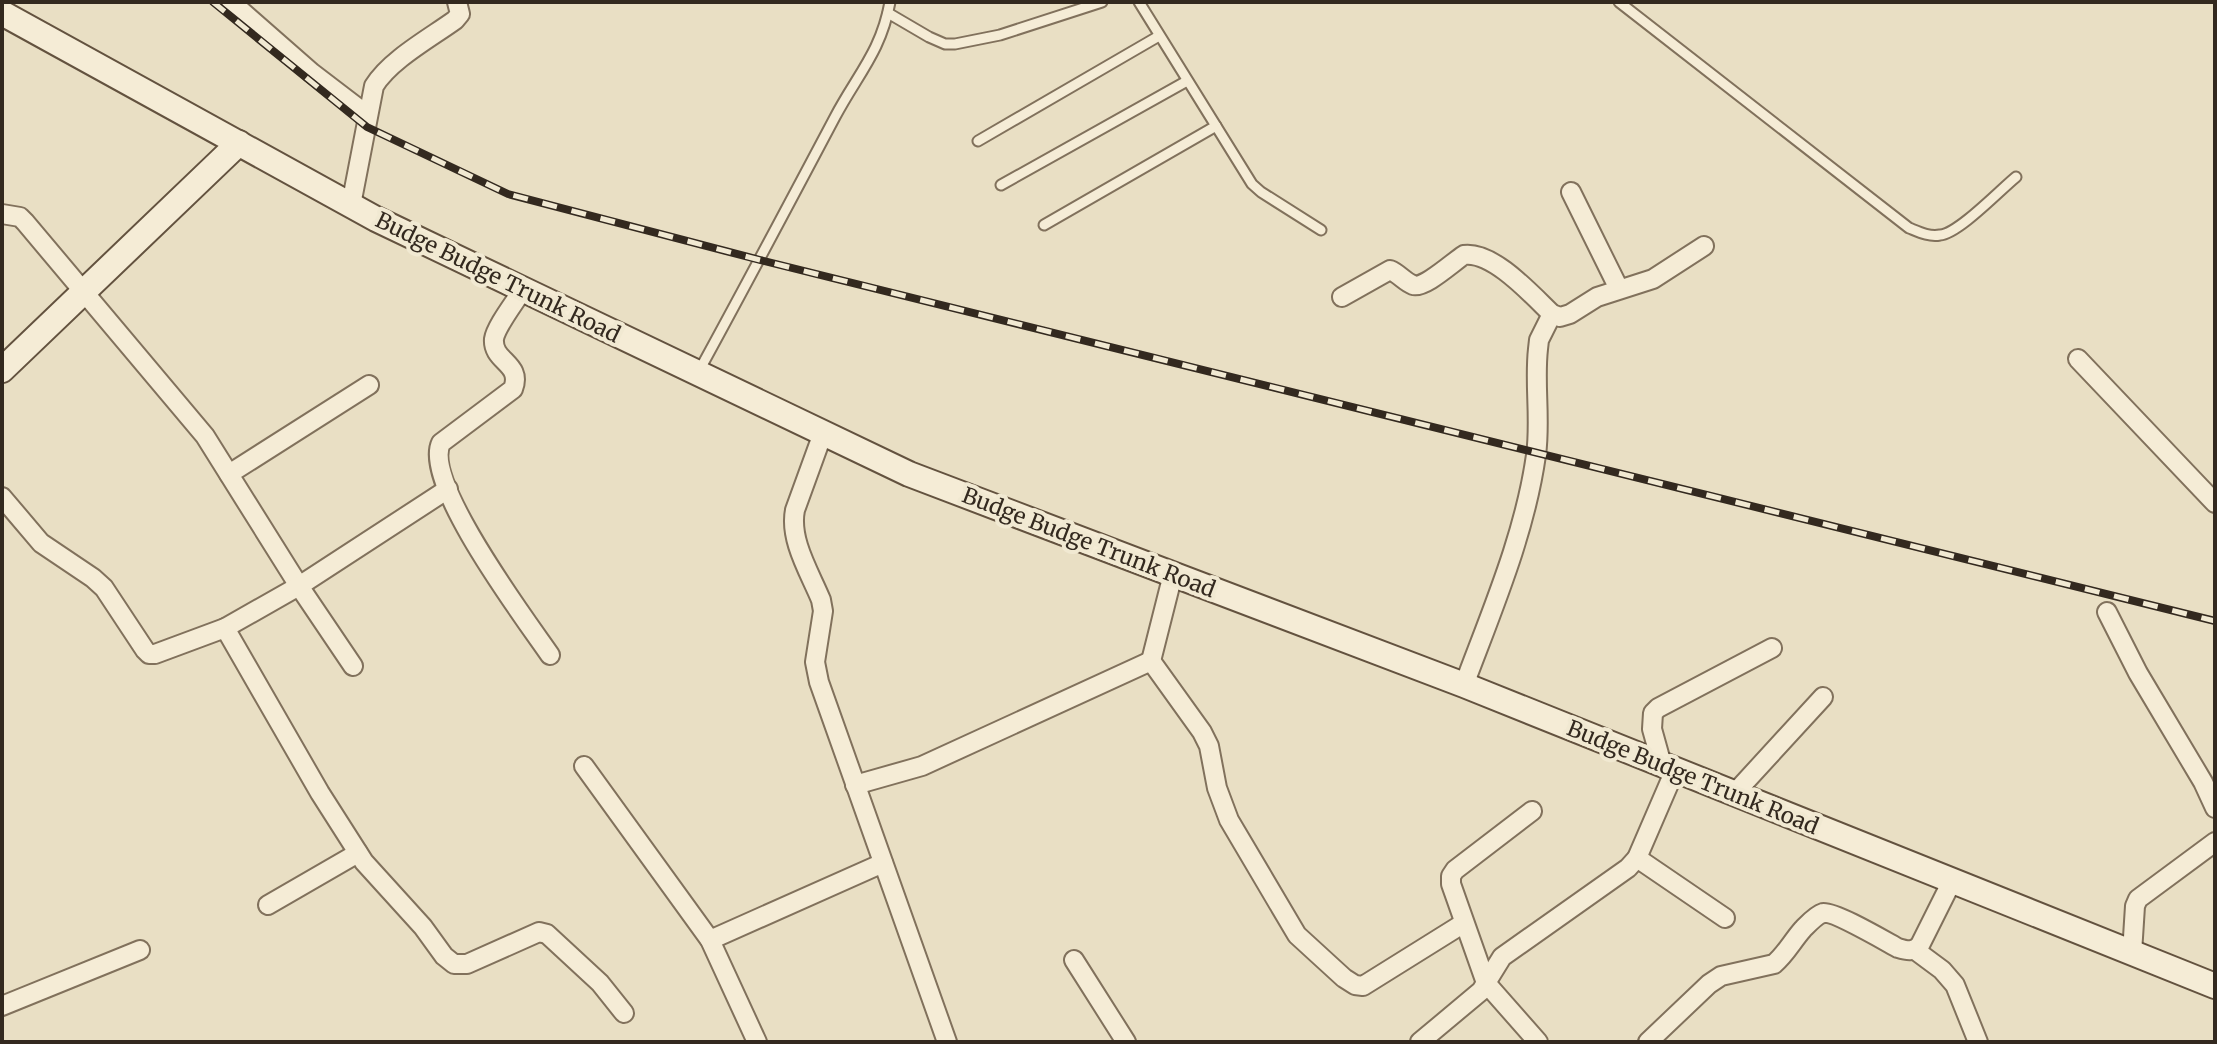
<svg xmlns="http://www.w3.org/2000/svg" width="2217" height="1044" font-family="Merriweather,serif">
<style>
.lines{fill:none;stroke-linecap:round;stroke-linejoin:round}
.lane-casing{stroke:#81715c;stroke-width:13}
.street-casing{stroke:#81715c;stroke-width:22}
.secondary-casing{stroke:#63523f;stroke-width:28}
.lane{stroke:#f5ecd6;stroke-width:9}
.street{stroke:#f5ecd6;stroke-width:18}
.secondary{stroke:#f5ecd6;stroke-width:24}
.rail-casing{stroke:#33291f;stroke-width:8}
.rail{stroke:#f1e9d2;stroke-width:5;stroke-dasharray:15;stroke-linecap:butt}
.labels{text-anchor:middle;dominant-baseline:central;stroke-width:8;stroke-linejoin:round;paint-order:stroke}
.street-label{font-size:22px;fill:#33291f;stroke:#f1e9d2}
</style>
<rect width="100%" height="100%" fill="#e9dfc4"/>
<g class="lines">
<defs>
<g id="lane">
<path d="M1139,2L1252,184L1261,192L1321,230"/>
<path d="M1619,2L1909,228C1919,232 1929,237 1940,235C1958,234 2000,190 2016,177"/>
<path d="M888,13L929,37L945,44H955L1000,35L1102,2"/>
<path d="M978,141L1159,36"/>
<path d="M1001,185L1187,81"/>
<path d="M1044,225L1216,126"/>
<path d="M699,371C745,287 790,202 835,117C857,75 881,52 890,2"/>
</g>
<g id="street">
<path d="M231,2L312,73L367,115"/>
<path d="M1571,192L1619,289"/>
<path d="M351,205L374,86C390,60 430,38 455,20L460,14L457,2"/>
<path d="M2,214L20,217L25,222L205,436L299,586L353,666"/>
<path d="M523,289C516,301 496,326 494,339C492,362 523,363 513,389L441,443C422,482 526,620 550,655"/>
<path d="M1342,297L1390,270C1398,273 1405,282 1413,285C1424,289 1453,262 1464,255C1493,251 1532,295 1552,314L1560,317L1570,314L1597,297L1653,279L1704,246"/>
<path d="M2078,359L2215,503"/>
<path d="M823,433L795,510C789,540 810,573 821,600L823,611L815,662L819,682L947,1042"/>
<path d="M229,474L369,385"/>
<path d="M2,497L41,543L93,578L104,588L145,650L149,654H155L225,628L299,586L448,489"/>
<path d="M2107,612L2138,673L2203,782L2215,808"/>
<path d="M225,628L320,793L364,862L423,927L444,956L454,964H467L539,932L547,934L600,983L624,1013"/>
<path d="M1151,661L1173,574"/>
<path d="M1464,685C1492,610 1525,534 1536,455C1541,420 1534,384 1538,349L1539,340L1552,314"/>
<path d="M1662,765L1652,729L1653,713L1658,708L1772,648"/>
<path d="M584,766L710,940L757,1042"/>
<path d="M855,785L922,766L1151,661L1202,732L1209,746L1217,788L1229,820L1297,935L1344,978L1355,985L1363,986L1464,923"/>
<path d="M1734,794L1823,697"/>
<path d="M1532,811L1455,870L1451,876V884L1486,983L1538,1042"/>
<path d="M1637,858L1725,918"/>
<path d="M268,905L358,853"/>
<path d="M710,940L883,863"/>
<path d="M1915,950L1942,970L1955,985L1978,1042"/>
<path d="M2132,953L2135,906L2138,899L2215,842"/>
<path d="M1074,960L1126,1042"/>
<path d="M2,1006L140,950"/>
<path d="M1420,1042L1481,991L1502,957L1628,868L1637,858L1675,770"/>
<path d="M1648,1042L1709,984L1721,976L1774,964C1786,954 1793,940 1803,929C1808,924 1816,915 1823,913C1834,911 1885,941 1898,948C1908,951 1913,952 1920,945L1952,881"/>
</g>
<g id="secondary">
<path d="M2,13L376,219L909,474L1464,685L2215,986"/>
<path d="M2,370L239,143"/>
</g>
</defs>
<use href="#lane" class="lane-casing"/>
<use href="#street" class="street-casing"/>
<use href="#secondary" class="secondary-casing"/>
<use href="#lane" class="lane"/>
<use href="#street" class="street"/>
<use href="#secondary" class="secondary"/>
<defs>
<path id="rail" d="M213,2L367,127L508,194L760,260L2215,621"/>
</defs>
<use href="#rail" class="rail-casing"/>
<use href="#rail" class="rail"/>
</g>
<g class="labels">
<g class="street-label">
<text transform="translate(498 277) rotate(26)">Budge Budge Trunk Road</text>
<text transform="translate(1089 542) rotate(21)">Budge Budge Trunk Road</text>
<text transform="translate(1693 777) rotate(22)">Budge Budge Trunk Road</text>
</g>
</g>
<rect width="2217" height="1044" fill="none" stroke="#33291f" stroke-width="8"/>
</svg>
